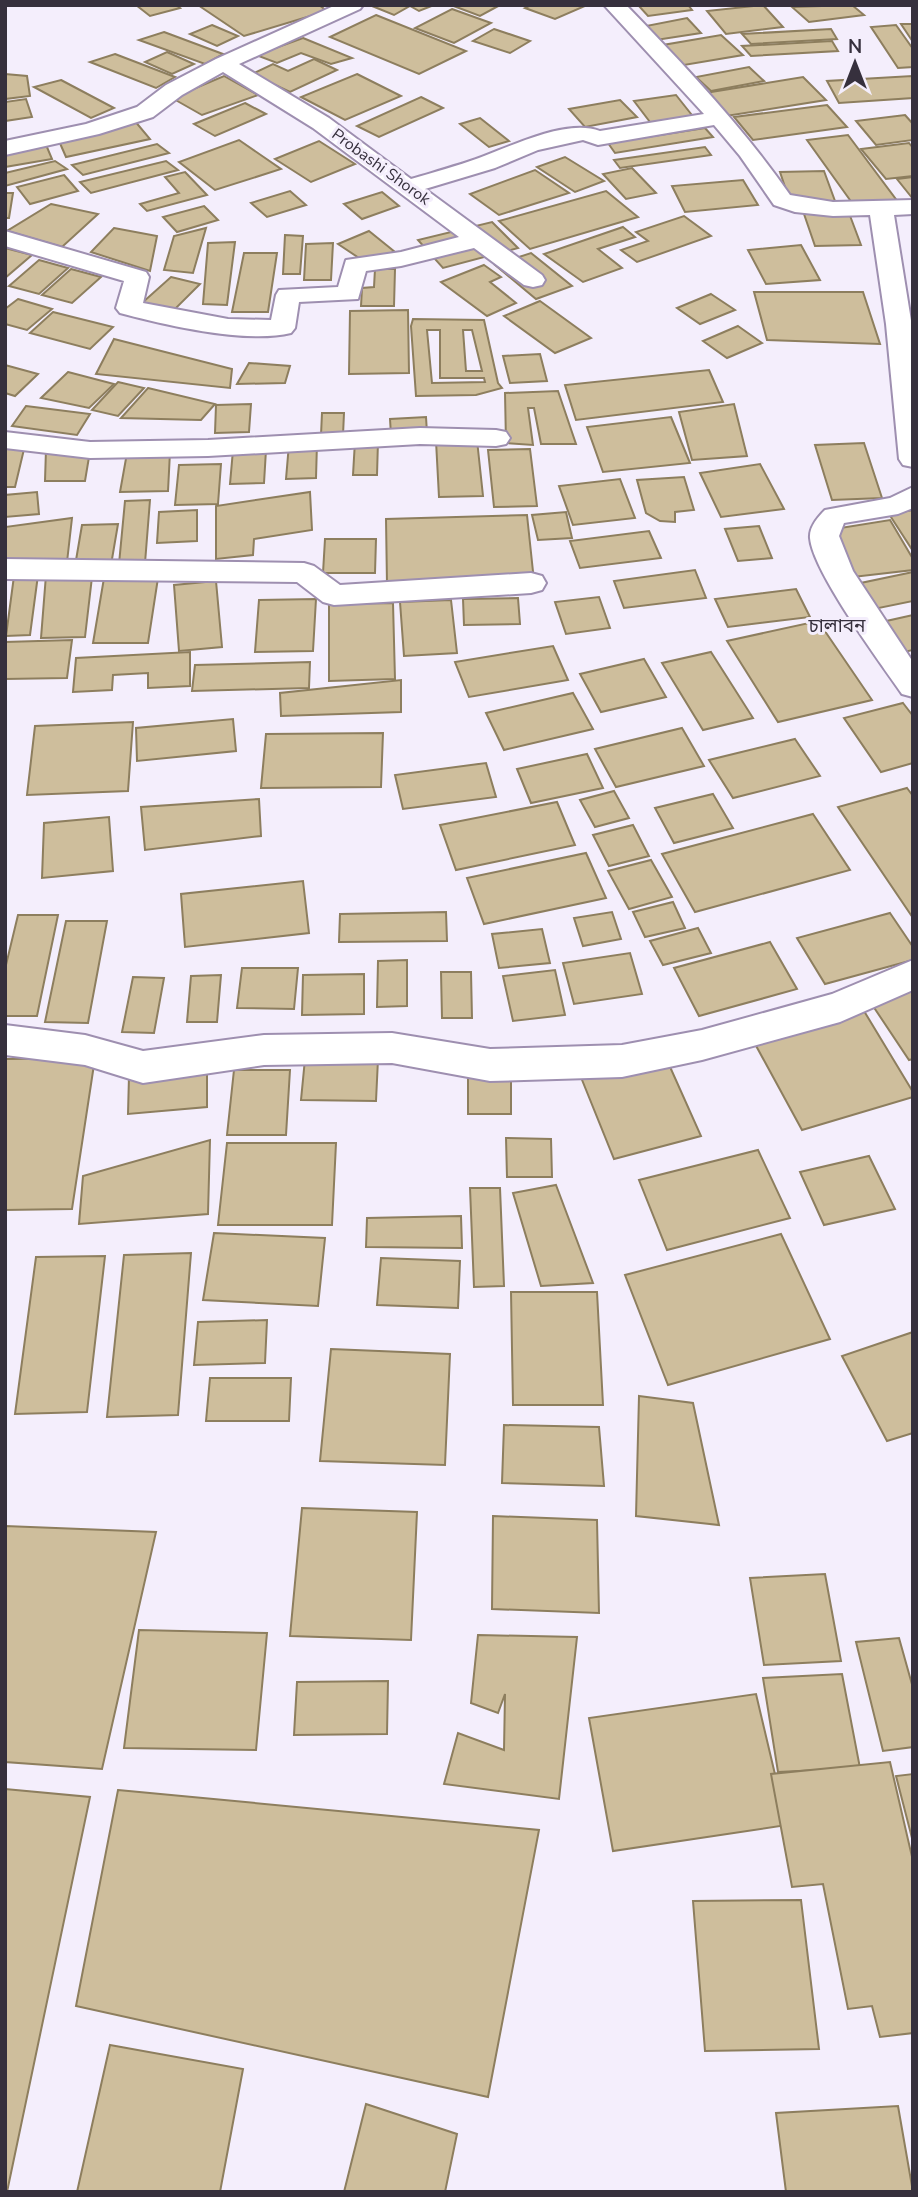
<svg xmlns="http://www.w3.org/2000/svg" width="918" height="2197" font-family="'Nunito Sans','Noto Sans Bengali',sans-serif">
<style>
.building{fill:#cebe9c;stroke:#8d7e5e;stroke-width:2;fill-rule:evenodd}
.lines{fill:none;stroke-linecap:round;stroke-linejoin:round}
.street-casing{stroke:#9e8fb0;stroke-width:4}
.street{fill:#fff;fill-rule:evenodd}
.labels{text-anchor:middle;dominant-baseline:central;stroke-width:6;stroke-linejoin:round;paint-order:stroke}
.far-street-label{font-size:16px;fill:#36303d;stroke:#f4eefc}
.far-quarter-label{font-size:19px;fill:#36303d;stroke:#f4eefc}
</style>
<rect width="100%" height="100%" fill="#f4eefc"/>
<g class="building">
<path d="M136,5H176L180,8L150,16Z"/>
<path d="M198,5H319L327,11L244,36Z"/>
<path d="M434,5L419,11L410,6L394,15L372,6Z"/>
<path d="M451,5H500L480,16Z"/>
<path d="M531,5H583L585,6L555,19L525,8Z"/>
<path d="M638,5H688L692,10L648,16Z"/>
<path d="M763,5L783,27L726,34L707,11Z"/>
<path d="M852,5L864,15L809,22L792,7Z"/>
<path d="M452,9L491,23L454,43L415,28Z"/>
<path d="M376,15L466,51L419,74L330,37Z"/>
<path d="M687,18L701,33L656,40L641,27Z"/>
<path d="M901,24H913V42Z"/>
<path d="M212,25L238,36L217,46L190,34Z"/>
<path d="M896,25L913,49V67L898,68L871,27Z"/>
<path d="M494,29L530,41L510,53L473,41Z"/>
<path d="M831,29L837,39L751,44L742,34Z"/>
<path d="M164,32L223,54L205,64L139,40Z"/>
<path d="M721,35L743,55L684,65L663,45Z"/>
<path d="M303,38L352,58L331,64L301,53L277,63L256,55Z"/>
<path d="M832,41L838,51L751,56L742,46Z"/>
<path d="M167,52L194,64L172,74L145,62Z"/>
<path d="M115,54L175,77L156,88L90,62Z"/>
<path d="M314,59L337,70L290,92L252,74L273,64L288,71Z"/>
<path d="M749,67L764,81L711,91L696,77Z"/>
<path d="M5,74L27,76L30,96L5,99Z"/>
<path d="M357,74L401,96L345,120L301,97Z"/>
<path d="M224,76L258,95L202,115L172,98Z"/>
<path d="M912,76L913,98L839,103L827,81Z"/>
<path d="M803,77L826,100L726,116L705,93Z"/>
<path d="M61,80L114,108L91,118L34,87Z"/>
<path d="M676,95L695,119L653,126L634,101Z"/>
<path d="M421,97L443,108L379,137L357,126Z"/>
<path d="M26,99L32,117L5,121V102Z"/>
<path d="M620,100L637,117L585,127L569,109Z"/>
<path d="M245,103L266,114L215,136L194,124Z"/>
<path d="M827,105L847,127L753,140L734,117Z"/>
<path d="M129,114L150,139L66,157L59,141Z"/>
<path d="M905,115L913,124V140L876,145L856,121Z"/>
<path d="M480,118L509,141L489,147L460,124Z"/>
<path d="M705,128L713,137L615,153L608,143Z"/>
<path d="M848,135L898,202L855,207L807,140Z"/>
<path d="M44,140L52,159L5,167V146Z"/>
<path d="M239,140L281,169L215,190L179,162Z"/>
<path d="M319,141L355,164L311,182L275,159Z"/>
<path d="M909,143L913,148V176L886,179L861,149Z"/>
<path d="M157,144L169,153L83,175L72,165Z"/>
<path d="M705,147L711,155L620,168L614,160Z"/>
<path d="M565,157L604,181L575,192L537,167Z"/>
<path d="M55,161L67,169L5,186V173Z"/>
<path d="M166,161L178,170L91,193L80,182Z"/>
<path d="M632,168L656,193L626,199L603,174Z"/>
<path d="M535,170L569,193L499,215L470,194Z"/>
<path d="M824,171L835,201L790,202L780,172Z"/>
<path d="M185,172L207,195L147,211L140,204L179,193L165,177Z"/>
<path d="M64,175L78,191L30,204L17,187Z"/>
<path d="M913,177V199L897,179Z"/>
<path d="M743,180L758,205L685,212L672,186Z"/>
<path d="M290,191L306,205L267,217L251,203Z"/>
<path d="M606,191L638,217L530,249L499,221Z"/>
<path d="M382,192L399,206L362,219L344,204Z"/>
<path d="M5,193H13L9,218H5Z"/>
<path d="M51,204L98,214L62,247L7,231Z"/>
<path d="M204,206L218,220L177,232L163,217Z"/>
<path d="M849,213L861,245L815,246L804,214Z"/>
<path d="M684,216L711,236L637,262L621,250L648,241L636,232Z"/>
<path d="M492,222L518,248L443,268L418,240Z"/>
<path d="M623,227L635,237L598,249L622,268L583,282L544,254Z"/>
<path d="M114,228L157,236L150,271L91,252Z"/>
<path d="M206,228L193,273L164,270L174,236Z"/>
<path d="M369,231L395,252L362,260L338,244Z"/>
<path d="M285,235L303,236L300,274H283Z"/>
<path d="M235,242L227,305L203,304L208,243Z"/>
<path d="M333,243L331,280H304L306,244Z"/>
<path d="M801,245L820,280L766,284L748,250Z"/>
<path d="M5,248L32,255L5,278Z"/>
<path d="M244,253H277L268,312H232Z"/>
<path d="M531,253L572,286L536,299L495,265Z"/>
<path d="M39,260L68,268L39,294L9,286Z"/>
<path d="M484,265L501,277L490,282L516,303L487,316L441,282Z"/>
<path d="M71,269L101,277L72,303L42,295Z"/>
<path d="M375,269H395L394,306H361L362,288L374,287Z"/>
<path d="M171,277L200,284L173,311L142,303Z"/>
<path d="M754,292H863L880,344L767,340Z"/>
<path d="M711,294L735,310L700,324L677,308Z"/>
<path d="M18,299L52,309L27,330L5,324V309Z"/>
<path d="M540,301L591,338L555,353L504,316Z"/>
<path d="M408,310L409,373L349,374L350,311Z"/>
<path d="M53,312L113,327L90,349L30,333Z"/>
<path d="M413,319L484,320L498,383L502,388L476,395L416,396L411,326ZM427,330H440V378H484L485,382L432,383ZM463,330H472L482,371H466Z"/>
<path d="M738,326L762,343L727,358L703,341Z"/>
<path d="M114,339L232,369L230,388L96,374Z"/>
<path d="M540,354L547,381L510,383L503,356Z"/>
<path d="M249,363L290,366L285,383L237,384Z"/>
<path d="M5,365L38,374L15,396L5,393Z"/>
<path d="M709,370L723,402L576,420L565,385Z"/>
<path d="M68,372L114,384L89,408L41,398Z"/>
<path d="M118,382L144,388L118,416L92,410Z"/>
<path d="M148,388L215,404L201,420L121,418Z"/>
<path d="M558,391L576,444H541L534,408H528L533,445L506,443L505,393Z"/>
<path d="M251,404L249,432L215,433L216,405Z"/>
<path d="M734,404L747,456L692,460L679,412Z"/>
<path d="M26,406L90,414L77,435L12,426Z"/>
<path d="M322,413H344L343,435H321Z"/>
<path d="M426,417L427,433L391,435L390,419Z"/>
<path d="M671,417L690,463L603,472L587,427Z"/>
<path d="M477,440L483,496L439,497L436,441Z"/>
<path d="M355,441H378L377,475H353Z"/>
<path d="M317,443L316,478L286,479L289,444Z"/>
<path d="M864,443L882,498L832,500L815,445Z"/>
<path d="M5,445H25L15,487H5Z"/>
<path d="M46,449L89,457L85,481H45Z"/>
<path d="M530,449L537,506L494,507L488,450Z"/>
<path d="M233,450H266L264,483L230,484Z"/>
<path d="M170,452L168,491L120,492L127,453Z"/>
<path d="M221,464L218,504L175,505L179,465Z"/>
<path d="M760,464L784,509L721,517L700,473Z"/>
<path d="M684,477L694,510L675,512V522L660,521L646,513L637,480Z"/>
<path d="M620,479L635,518L573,525L559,486Z"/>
<path d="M37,492L39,514L5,517V495Z"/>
<path d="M310,492L312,530L254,539L253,555L216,559V506Z"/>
<path d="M150,500L145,563L119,564L125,501Z"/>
<path d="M197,510V541L157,543L159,512Z"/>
<path d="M913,510V551L889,514Z"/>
<path d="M566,512L572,538L538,540L532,515Z"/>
<path d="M527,515L534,581L387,584L386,519Z"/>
<path d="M72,518L67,562H5V527Z"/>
<path d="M890,520L913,559V570L853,577L828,530Z"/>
<path d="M118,524L111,565L75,566L82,525Z"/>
<path d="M759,526L772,558L738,561L725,529Z"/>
<path d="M649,531L661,558L580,568L570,541Z"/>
<path d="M325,539H376L375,573H323Z"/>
<path d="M695,570L706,598L624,608L614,581Z"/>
<path d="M913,572V601L874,609L856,584Z"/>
<path d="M38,575L30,635L6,636L14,576Z"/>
<path d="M46,575L92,577L85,637L41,638Z"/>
<path d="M104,578H158L148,643H93Z"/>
<path d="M216,581L222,647L179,651L174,585Z"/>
<path d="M796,589L810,617L728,627L715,599Z"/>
<path d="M599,597L610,628L566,634L555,602Z"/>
<path d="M518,598L520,624L464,625L463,599Z"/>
<path d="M316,599L313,651L255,652L259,600Z"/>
<path d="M451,600L457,653L404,656L400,602Z"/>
<path d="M393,603L395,679L329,681V604Z"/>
<path d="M913,615V650L904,652L882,622Z"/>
<path d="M818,621L872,700L778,722L727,641Z"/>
<path d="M72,640L67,678L5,679V642Z"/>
<path d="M553,646L568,680L469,697L455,662Z"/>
<path d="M190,652V686L148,688V673L113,675L112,690L73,692L76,658Z"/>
<path d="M711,652L753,718L703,730L662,663Z"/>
<path d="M644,659L666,697L601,712L580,674Z"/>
<path d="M310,662L309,688L192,691L195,665Z"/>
<path d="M401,680V712L281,716L280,693Z"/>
<path d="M573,693L593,729L504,750L486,713Z"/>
<path d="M903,703L913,716V763L881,772L844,718Z"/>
<path d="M233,719L236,751L137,761L136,728Z"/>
<path d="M133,722L128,791L27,795L35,726Z"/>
<path d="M682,728L704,766L616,787L595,749Z"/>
<path d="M383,733L381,787L261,788L266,734Z"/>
<path d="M795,739L820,776L733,798L709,760Z"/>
<path d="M587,754L603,788L531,803L517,769Z"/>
<path d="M486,763L496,797L403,809L395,775Z"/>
<path d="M907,788L913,796V918L838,807Z"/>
<path d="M614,791L629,818L595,827L580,800Z"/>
<path d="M713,794L733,828L674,843L655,808Z"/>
<path d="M259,799L261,836L145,850L141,807Z"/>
<path d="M557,802L575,845L456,870L440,825Z"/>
<path d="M813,814L850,870L695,912L662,854Z"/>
<path d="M109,817L113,871L42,878L44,823Z"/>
<path d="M633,825L649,856L609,866L593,835Z"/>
<path d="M586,853L606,898L484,924L467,878Z"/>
<path d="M651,860L672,897L629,909L608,871Z"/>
<path d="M303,881L309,933L185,947L181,894Z"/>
<path d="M673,902L685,928L645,937L633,912Z"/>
<path d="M446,912L447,941L339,942L340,914Z"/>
<path d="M612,912L621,939L583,946L574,918Z"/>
<path d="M890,913L913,947V960L825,984L797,938Z"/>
<path d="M18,915H58L37,1016H5V969Z"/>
<path d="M66,921H107L88,1023L45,1022Z"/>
<path d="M698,928L711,953L663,965L650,941Z"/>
<path d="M542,929L550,963L499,968L492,934Z"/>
<path d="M770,942L797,989L699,1016L674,968Z"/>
<path d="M630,953L642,994L574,1004L563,963Z"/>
<path d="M407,960V1006L377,1007L378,961Z"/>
<path d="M242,968H298L294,1009L237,1008Z"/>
<path d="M555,970L565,1015L513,1021L503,976Z"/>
<path d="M441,972H471L472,1018H442Z"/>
<path d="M364,974V1014L302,1015L303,975Z"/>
<path d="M221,975L217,1022H187L191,976Z"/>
<path d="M133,977L164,978L154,1033L122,1032Z"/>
<path d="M913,990V1059L909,1060L871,1003Z"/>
<path d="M864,1011L913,1092V1097L802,1130L754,1042Z"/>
<path d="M658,1040L701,1136L614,1159L574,1060Z"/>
<path d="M95,1058L72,1209L5,1210V1059Z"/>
<path d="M305,1059H378L376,1101L301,1100Z"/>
<path d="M207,1070V1107L128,1114L129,1076Z"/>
<path d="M234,1070H290L286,1135H227Z"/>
<rect x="468" y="1078" width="43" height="36"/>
<path d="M506,1138L551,1139L552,1177H507Z"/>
<path d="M210,1140L208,1214L79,1224L83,1176Z"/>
<path d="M227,1143H336L332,1225H218Z"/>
<path d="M758,1150L790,1218L667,1250L639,1180Z"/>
<path d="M869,1156L895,1209L824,1225L800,1172Z"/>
<path d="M556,1185L593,1283L541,1286L513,1193Z"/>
<path d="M470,1188H500L504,1286L474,1287Z"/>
<path d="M461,1216L462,1248L366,1247L367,1218Z"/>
<path d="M214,1233L325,1238L318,1306L203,1300Z"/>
<path d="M781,1234L830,1339L668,1385L625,1275Z"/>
<path d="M191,1253L178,1415L107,1417L124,1255Z"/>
<path d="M105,1256L87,1412L15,1414L36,1257Z"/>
<path d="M381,1258L460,1261L458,1308L377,1305Z"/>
<path d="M511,1292H597L603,1405H513Z"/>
<path d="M267,1320L265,1363L194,1365L198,1322Z"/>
<path d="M913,1332V1433L887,1441L842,1356Z"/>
<path d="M331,1349L450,1354L445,1465L320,1461Z"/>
<path d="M210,1378H291L289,1421H206Z"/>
<path d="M639,1396L693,1403L719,1525L636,1516Z"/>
<path d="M504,1425L599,1427L604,1486L502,1483Z"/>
<path d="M302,1508L417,1512L411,1640L290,1636Z"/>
<path d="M493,1516L597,1520L599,1613L492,1609Z"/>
<path d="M5,1526L156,1532L102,1769L5,1762Z"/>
<path d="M825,1574L841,1661L764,1665L750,1578Z"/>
<path d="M139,1630L267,1633L256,1750L124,1748Z"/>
<path d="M478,1635L577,1637L559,1799L444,1784L458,1733L504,1750L505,1694L498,1713L471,1703Z"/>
<path d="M899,1638L913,1688V1747L883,1751L856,1642Z"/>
<path d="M842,1674L860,1768L778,1772L763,1678Z"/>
<path d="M388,1681L387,1734L294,1735L297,1682Z"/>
<path d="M756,1694L787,1825L613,1851L589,1718Z"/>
<path d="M890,1762L913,1861V2033L880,2037L872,2006L848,2009L823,1884L792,1887L771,1774Z"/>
<path d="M913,1774V1842L896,1776Z"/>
<path d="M5,1789L90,1797L7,2192H5Z"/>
<path d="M118,1790L539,1830L488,2097L76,2006Z"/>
<path d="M801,1900L819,2049L705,2051L693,1901Z"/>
<path d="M110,2045L243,2069L220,2192H77Z"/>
<path d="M366,2104L457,2134L445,2192H344Z"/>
<path d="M898,2106L913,2192H786L776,2113Z"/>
</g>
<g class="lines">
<defs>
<g id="street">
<path d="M336,5H363L360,9L239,64L329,118L411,179C434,172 457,166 479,158C512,146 567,118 600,131L704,114L604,5H626C685,66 742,126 790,195L833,202L913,200V214L894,215L913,333V467L903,465L899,459L886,324L870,215L833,216L795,212L774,205L740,156L714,125L598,145L583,140L538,150L495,168L425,189L542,275L545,280L542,285L533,287L524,285L474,248L401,266L366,271L358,299L299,302L295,328L291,333C246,344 165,325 120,313L116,308L124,281L5,246V231L146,272L149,277L143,303L228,319L271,320L276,295L279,290L338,287L346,260L401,252L459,237L313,128L223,72L182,95L153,117L99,134L5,155V141L86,124L137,107L166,85L216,59Z"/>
<path d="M420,428L496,430L506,432L510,438L506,444L496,446L420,444L208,456L90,458L5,448V432L90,442L208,440Z"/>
<path d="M913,487V508L898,514L844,523L839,536L853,571L913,662V697L902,694C880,662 813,572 810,538C809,527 818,517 825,510L890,498Z"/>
<path d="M5,559L304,563L314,566L340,585L531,573L542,576L546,583L542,590L531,593L334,605L323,602L297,582L5,579Z"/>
<path d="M913,960V990L840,1022L702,1060L622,1077L490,1081L392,1063L264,1065L143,1083L85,1065L5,1055V1025L85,1035L143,1051L264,1035L392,1033L490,1049L622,1045L702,1030L832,994Z"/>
</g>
</defs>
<use href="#street" class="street-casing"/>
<use href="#street" class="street"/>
</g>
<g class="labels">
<g class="far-street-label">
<text transform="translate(381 167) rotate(36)">Probashi Shorok</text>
</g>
<g class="far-quarter-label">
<text x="837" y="626">চালাবন</text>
</g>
</g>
<rect width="918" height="2197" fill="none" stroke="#36303d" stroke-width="14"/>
<g transform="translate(855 63)" stroke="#f4eefc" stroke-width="5" paint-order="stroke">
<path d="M0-5L12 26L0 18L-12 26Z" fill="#36303d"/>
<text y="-10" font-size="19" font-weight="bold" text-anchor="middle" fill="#36303d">N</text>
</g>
</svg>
